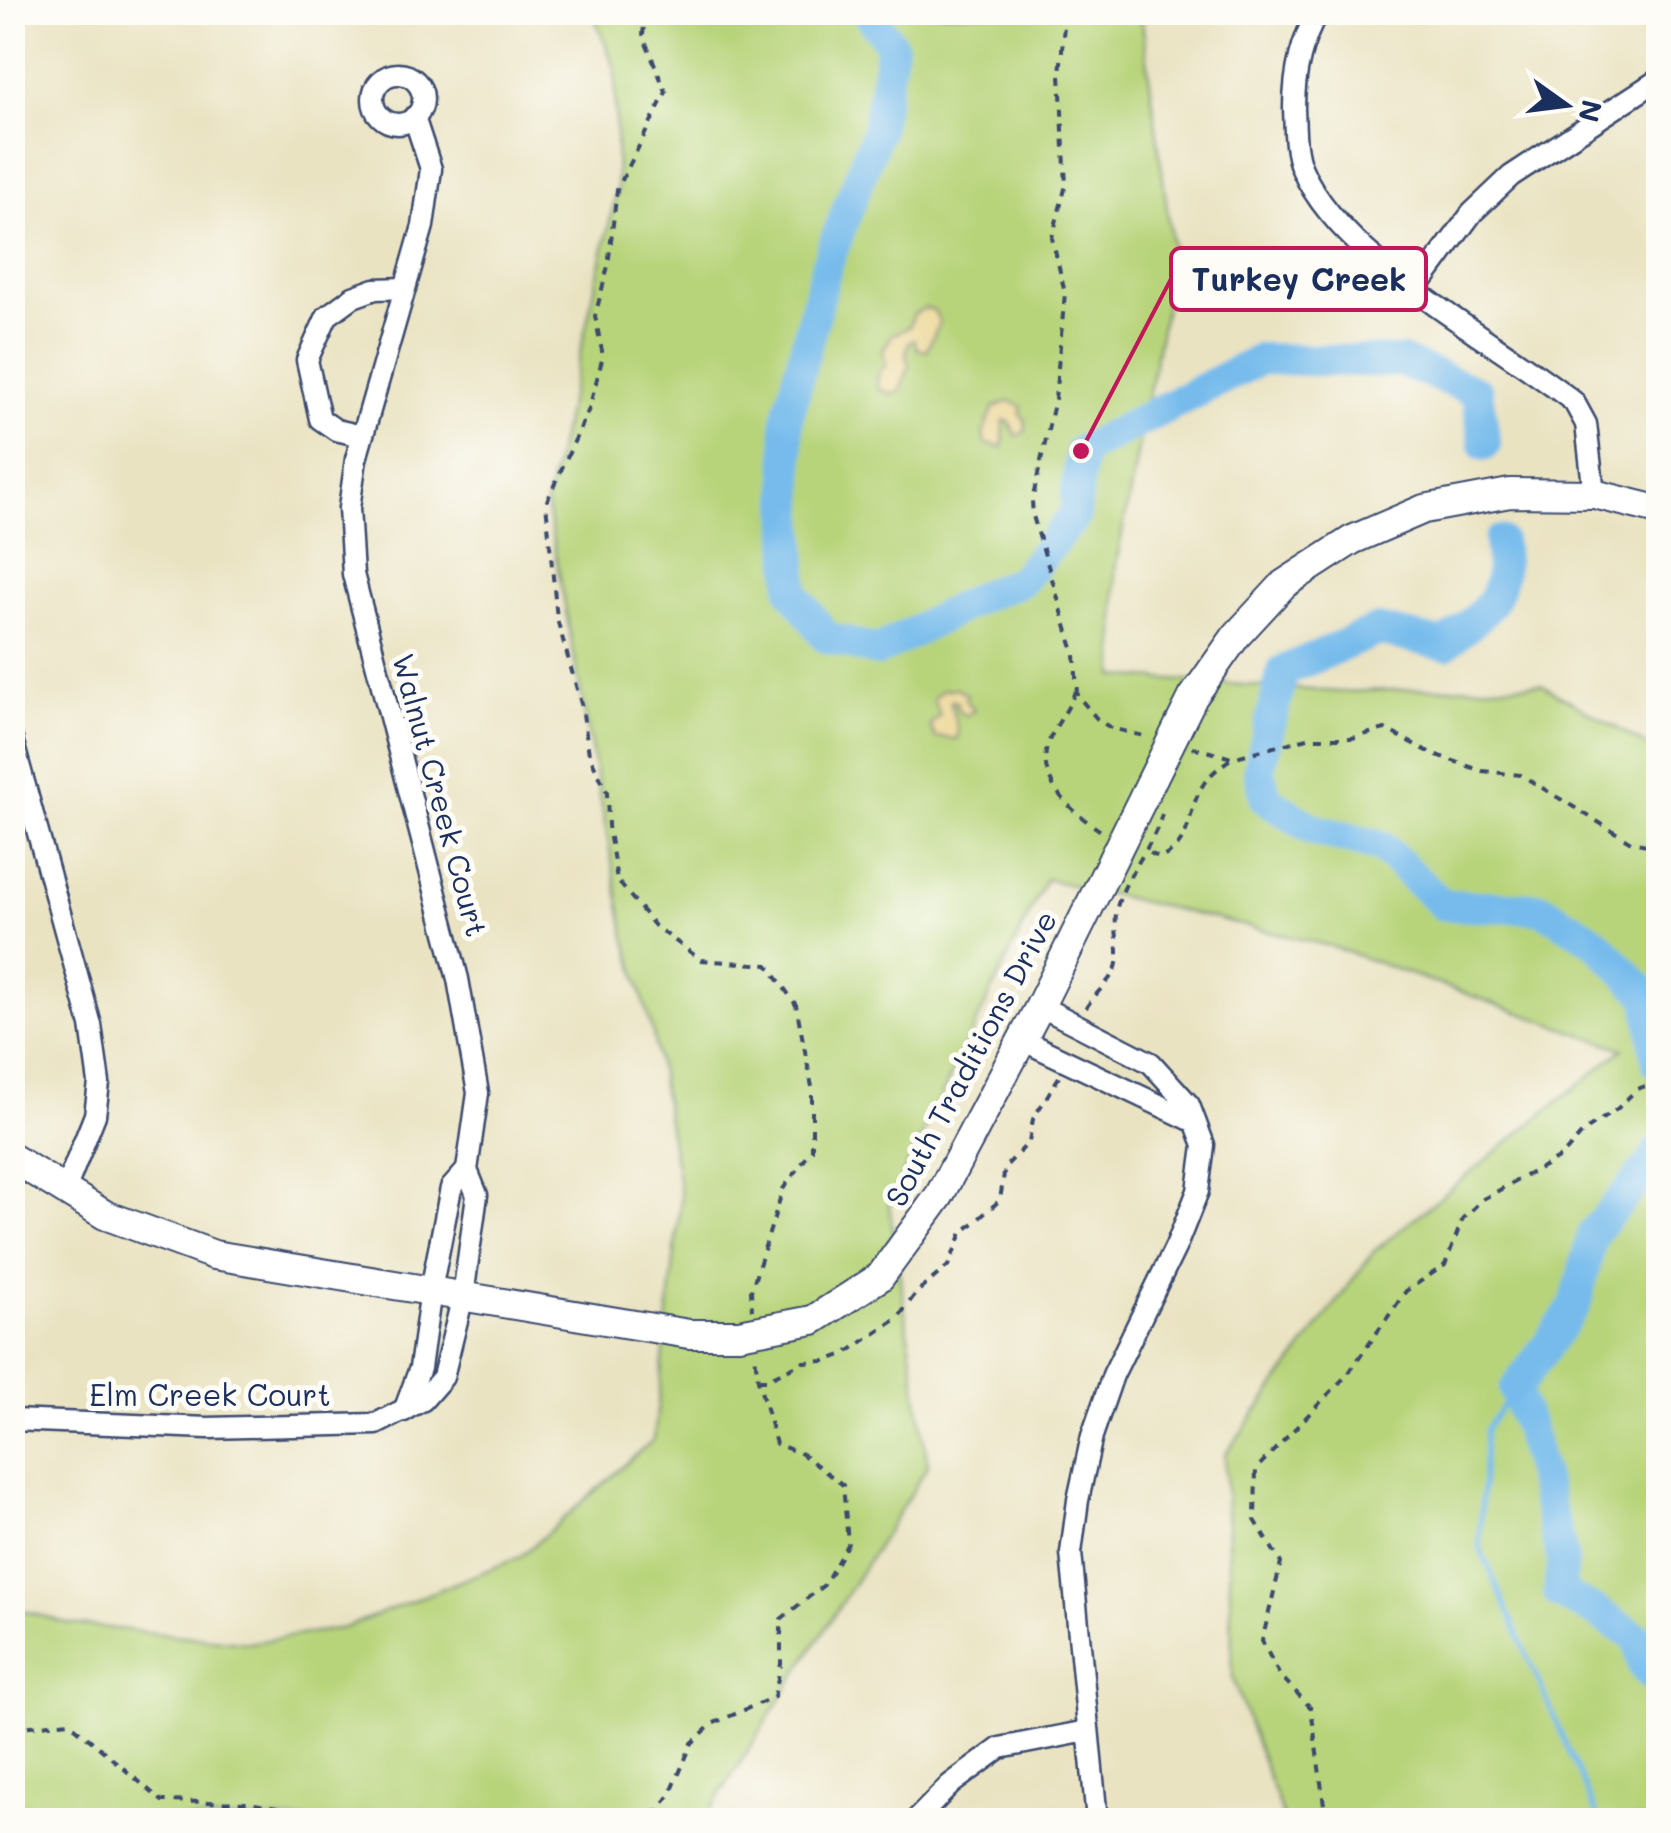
<svg xmlns="http://www.w3.org/2000/svg" width="1671" height="1833" font-family="Mali,sans-serif">
<style>
.green{fill:#b8d47a;stroke:#6a826c;stroke-width:2.5}
.sand{fill:#eeda9e;stroke:#84847e;stroke-width:2.5}
.lines{fill:none;stroke-linecap:round;stroke-linejoin:round}
.stream{stroke:#76bbec;stroke-width:5}
.river{stroke:#76bbec;stroke-width:32}
.street-casing{stroke:#3a4a6d;stroke-width:25}
.secondary-casing{stroke:#3a4a6d;stroke-width:32}
.path{stroke:#3a4a6d;stroke-width:4;stroke-dasharray:8 8;stroke-linecap:butt}
.street{stroke:#fff;stroke-width:20}
.secondary{stroke:#fff;stroke-width:28}
.labels{text-anchor:middle;dominant-baseline:central;stroke-width:10;stroke-linejoin:round;paint-order:stroke}
.street-label{font-size:30px;fill:#1b2f5e;stroke:#fdfcf7}
.leader{fill:none;stroke:#c2185b;stroke-width:4}
.callout-dot{fill:#c2185b;stroke:#fdfcf7;stroke-width:4}
.callout{fill:#fdfcf7;stroke:#c2185b;stroke-width:4}
.callout-label{font-size:32px;text-anchor:middle;font-weight:bold;fill:#1b2f5e}
</style>
<rect width="100%" height="100%" fill="#fdfcf7"/>
<filter id="ink" filterUnits="userSpaceOnUse"><feTurbulence type="fractalNoise" baseFrequency=".01" numOctaves="2"/><feDisplacementMap in="SourceGraphic" scale="20" xChannelSelector="R" yChannelSelector="G"/><feConvolveMatrix kernelMatrix="1 2 1 2 8 2 1 2 1" color-interpolation-filters="sRGB"/></filter>
<filter id="wash" filterUnits="userSpaceOnUse"><feTurbulence type="fractalNoise" baseFrequency=".0048" numOctaves="4" result="noise"/><feDisplacementMap in="SourceGraphic" scale="40" xChannelSelector="R" yChannelSelector="G"/><feGaussianBlur stdDeviation="2.25" result="paint"/><feColorMatrix in="noise" values="0 0 0 0 0 0 0 0 0 0 0 0 0 0 0 0 0 1.4 0 .05"/><feComposite in="paint" operator="in"/></filter>
<g filter="url(#wash)">
<rect width="100%" height="100%" fill="#eae3c2"/>
<path class="green" d="M593,13H1141L1174,261L1115,570V676L1340,692L1541,684L1658,752V1820H1284L1233,1680L1225,1455L1374,1251L1623,1049L1330,946L1046,879L889,1204L928,1466L704,1820H28L13,1805V1608L70,1624L249,1643L344,1628L520,1557L654,1439L681,1197L653,1034L626,938L546,503L617,190L615,68Z"/>
<g class="sand">
<path d="M925,308L934,310L940,322L926,351L917,349L914,339L909,342L906,353L909,367L900,391L892,394L879,389C876,380 877,371 886,366L883,350L892,335L909,327L914,314Z"/>
<path d="M1010,401L1022,407L1020,415L1025,419L1026,431L1017,436L1009,422L1004,420L1003,447L985,444L983,434L994,407Z"/>
<path d="M957,688L967,695L965,700L974,710L966,716L957,710V702L951,701C950,715 961,725 957,739L935,737L930,725L940,715L933,699L942,690Z"/>
</g>
<g class="lines">
<path class="stream" d="M1515,1390L1486,1429L1479,1545L1599,1820"/>
<g class="river">
<path d="M868,12L892,46L877,131L827,264L787,420L793,592L826,637L877,651L982,596L1021,581L1075,515L1081,451L1261,359L1403,362L1477,392L1485,444"/>
<path d="M1500,541C1509,600 1485,611 1445,645L1378,630L1283,671L1259,769L1266,799L1312,829L1382,847L1443,905L1541,908L1595,941L1649,997L1658,1064"/>
<path d="M1658,1151L1653,1162L1593,1233L1575,1306L1515,1390L1528,1426L1563,1561L1559,1593L1598,1613L1638,1638L1643,1666L1658,1681"/>
</g>
</g>
</g>
<g filter="url(#ink)">
<g class="lines">
<defs>
<g id="street">
<path d="M1318,12C1300,43 1294,74 1294,108C1295,127 1294,151 1302,169C1341,261 1495,339 1574,402L1586,424L1594,494"/>
<circle cx="398" cy="99" r="25"/>
<path d="M1416,289L1472,213L1511,176L1658,80"/>
<path d="M362,436L336,430L320,419L307,360L327,316L353,297L375,289L405,288"/>
<path d="M12,739L91,1025L99,1083L95,1115L65,1190"/>
<path d="M1040,1006L1151,1063L1189,1105L1204,1145L1198,1191L1176,1246L1113,1375L1092,1436L1078,1500L1071,1553L1097,1820"/>
<path d="M1022,1040L1195,1122"/>
<path d="M404,1411L420,1368L431,1290L451,1188L467,1170"/>
<path d="M12,1420L208,1428L376,1424L423,1400L443,1377L463,1296L477,1195L467,1170L478,1093L458,979L353,574L349,508L356,459L423,226L431,169L414,117"/>
<path d="M916,1820L951,1784L1000,1748L1087,1731"/>
</g>
<path id="secondary" d="M12,1158L105,1215L214,1255L689,1334H739L813,1320L880,1277L939,1196L1040,1006L1193,697L1236,636L1284,584L1352,540L1424,509L1510,493L1594,494L1658,510"/>
</defs>
<use href="#street" class="street-casing"/>
<use href="#secondary" class="secondary-casing"/>
<g class="path">
<path d="M645,12L643,36L666,92L617,190L608,266L595,316L603,356L589,409L546,503L557,619L582,707L589,754L607,792L608,826L617,880L655,926L701,960L768,965L796,1005L812,1087V1150L783,1189L751,1291L752,1310"/>
<path d="M1065,12L1060,75L1066,185L1052,238L1065,293L1055,399L1032,501L1033,516L1075,655L1077,695L1098,720L1111,728L1148,737"/>
<path d="M1075,691C1069,710 1056,723 1049,741C1033,779 1074,814 1101,831"/>
<path d="M1192,747L1232,758L1308,738H1352L1385,729L1431,753L1482,771L1521,775L1631,842L1658,847"/>
<path d="M1150,853L1160,858C1191,845 1187,817 1199,792C1206,777 1219,767 1232,758"/>
<path d="M1086,1008C1094,995 1109,982 1115,970C1123,952 1112,927 1117,907C1126,874 1153,847 1162,814"/>
<path d="M758,1380H766L803,1362L825,1361L845,1354L898,1318L916,1293L948,1266L962,1233L1000,1200L1005,1167L1029,1142L1033,1119L1059,1077"/>
<path d="M12,1728L69,1722L162,1801L249,1803L344,1820"/>
<path d="M621,1820L659,1810L670,1795L692,1743L712,1724L774,1697L781,1664V1619L824,1585L848,1543L843,1485L802,1454L776,1444L758,1380L755,1355"/>
<path d="M1326,1820L1311,1708L1279,1674L1262,1641L1281,1563L1255,1520L1256,1469L1348,1374L1406,1291L1445,1265L1463,1218L1483,1199L1562,1156L1583,1132L1617,1109L1637,1089L1658,1082"/>
</g>
<use href="#street" class="street"/>
<use href="#secondary" class="secondary"/>
</g>
</g>
<g class="labels">
<g class="street-label">
<text transform="translate(441 795) rotate(75)">Walnut Creek Court</text>
<text transform="translate(970 1058) rotate(-62)">South Traditions Drive</text>
<text x="210" y="1394">Elm Creek Court</text>
</g>
</g>
<path class="leader" d="M1081 451L1171 279"/>
<circle class="callout-dot" cx="1081" cy="451" r="10"/>
<rect class="callout" x="1171" y="248" width="255" height="62" rx="10"/>
<g class="callout-label">
<text x="1299" y="291">Turkey Creek</text>
</g>
<rect width="1671" height="1833" fill="none" stroke="#fdfcf7" stroke-width="50"/>
<g transform="translate(1566 105) rotate(104)" stroke="#fdfcf7" stroke-width="8" paint-order="stroke">
<path d="M0-8L18 38L0 25L-18 38Z" fill="#1b2f5e"/>
<text y="-15" font-size="28" font-weight="bold" text-anchor="middle" fill="#1b2f5e">N</text>
</g>
</svg>
